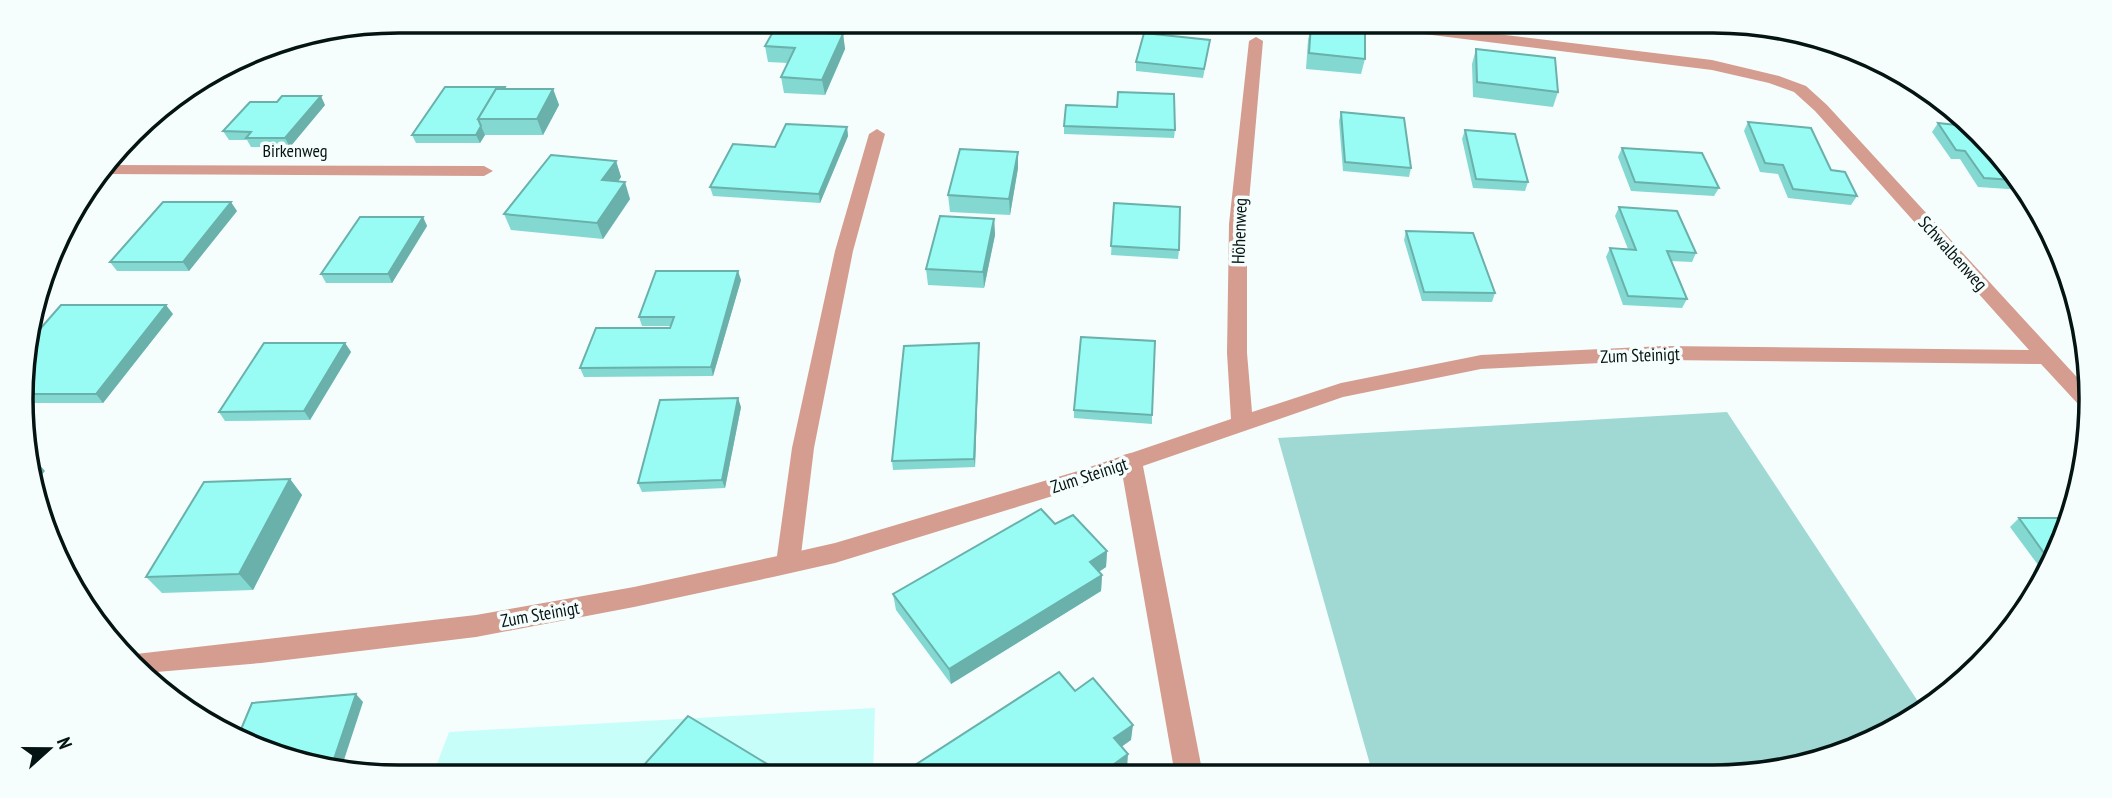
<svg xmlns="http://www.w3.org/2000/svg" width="2112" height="798" font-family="'PT Sans Narrow',sans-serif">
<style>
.built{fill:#c7fef9}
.green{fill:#a0d8d3}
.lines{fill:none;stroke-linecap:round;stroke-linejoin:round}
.lane{fill:#d59d8f;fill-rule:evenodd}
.street{fill:#d59d8f;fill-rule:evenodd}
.wall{fill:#83d9d2}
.shaded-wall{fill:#6ab0ab}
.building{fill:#98fcf4;stroke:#6ab0ab;stroke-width:2}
.labels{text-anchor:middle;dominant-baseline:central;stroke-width:7;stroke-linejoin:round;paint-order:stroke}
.street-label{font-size:18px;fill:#041413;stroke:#f5fefd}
.rim{fill:none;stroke:#041413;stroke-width:3.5}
</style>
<rect width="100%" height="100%" fill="#f5fefd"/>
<path class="built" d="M875,708L873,776L432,777L449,732Z"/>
<path class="green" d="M1727,412L1923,709L1880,738L1763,774L1373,775L1278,438Z"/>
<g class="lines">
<g class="lane">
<path d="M877,129L885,134L853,251L814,448L800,563L796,570L788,573L780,570L776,563L792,448L835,251L869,134Z"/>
<path d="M1131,453L1139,455L1142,461L1203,775H1175L1120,461L1123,455Z"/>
</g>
<g class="street">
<path d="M1345,21H1388L1712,60L1779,76L1806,86L1827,105L2085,386L2084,406L2078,404L2041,364L1663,360L1481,369L1343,397L1082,487L835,563L773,577L634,607L476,637L261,663L145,673L127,655L476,615L634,587L773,557L835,543L1078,471L1231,419L1227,353L1229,224L1249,41L1256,37L1263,41L1247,224V353L1252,412L1341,383L1481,355L1663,346L2029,350L1815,111L1794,92L1769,83L1712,70L1352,25Z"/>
<path d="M109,165L484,166L493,171L484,176L101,174Z"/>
</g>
</g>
<g class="wall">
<path d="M1311,25L1365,59L1361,74L1306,69L1308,40Z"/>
<path d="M843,34L845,49L825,95L784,93L781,77L788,63L768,62L765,46Z"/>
<path d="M1210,40L1203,78L1136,71V62Z"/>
<path d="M1476,49L1558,92L1553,107L1473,97L1472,64Z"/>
<path d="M505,87L506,89H553L559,105L543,135H485L480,143H416L412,135Z"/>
<path d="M325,105L290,147H251L247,140H229L223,131Z"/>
<path d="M1117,107L1175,130L1174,138L1064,134V126Z"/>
<path d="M1341,112L1411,168L1409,177L1343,171L1339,121Z"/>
<path d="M1748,122L1831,170L1857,196L1851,205L1788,198L1778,174L1760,172L1744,131Z"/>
<path d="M1938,123L1966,126L2023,190L1978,187L1960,159H1951L1932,132Z"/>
<path d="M847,127L848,136L820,203L713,196L710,187Z"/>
<path d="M1465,130L1528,182L1525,191L1473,188L1462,139Z"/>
<path d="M1622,148L1719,188L1714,196L1631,191L1618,157Z"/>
<path d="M616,161L621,177L618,182L630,199L603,239L511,230L504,214Z"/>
<path d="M1018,168L1010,215L950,212L948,195Z"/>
<path d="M1114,203L1179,250L1178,259L1111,255Z"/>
<path d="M1619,207L1696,253L1692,262L1670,261L1687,299L1682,308L1623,305L1606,257L1610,248L1628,249L1615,216Z"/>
<path d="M237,211L189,271H117L110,262Z"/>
<path d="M423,217L427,226L392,283H326L321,274Z"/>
<path d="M994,219L995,235L984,288L928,285L926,269Z"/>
<path d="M1406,231L1495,293L1492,302L1422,301L1404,240Z"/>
<path d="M741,280L713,376L584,377L580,368L670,328L671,326H642L639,317Z"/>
<path d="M173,314L103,403H26L24,349Z"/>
<path d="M345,343L351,352L310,420L225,421L219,412Z"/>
<path d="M979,343L975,467L893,470L892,461Z"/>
<path d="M741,407L725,488L642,492L638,483Z"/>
<path d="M1074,410L1152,415V424L1074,418Z"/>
<path d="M290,479L302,495L253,590L162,593L146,577Z"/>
<path d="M2019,518H2069L2044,573L2010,527Z"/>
<path d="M1055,524L1107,551L1106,567L1099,572L1102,575L1101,591L951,684L896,610L893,594Z"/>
</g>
<g class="shaded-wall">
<path d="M843,34L845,49L825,95L822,80Z"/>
<path d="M553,89L559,105L543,135L537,119Z"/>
<path d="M321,96L325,105L290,147L285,138Z"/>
<path d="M481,126L485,135L480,143L476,135Z"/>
<path d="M847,127L848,136L820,203L819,194Z"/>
<path d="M1018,152V168L1010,215L1009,199Z"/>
<path d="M616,161L621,177L607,197L602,180Z"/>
<path d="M625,182L630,199L603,239L597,223Z"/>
<path d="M231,202L237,211L189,271L183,262Z"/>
<path d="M423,217L427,226L392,283L388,274Z"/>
<path d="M994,219L995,235L984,288L983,272Z"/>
<path d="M738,271L741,280L713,376L711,367Z"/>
<path d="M166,305L173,314L103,403L96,394Z"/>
<path d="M345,343L351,352L310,420L304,411Z"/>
<path d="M979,343V352L975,467L974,459Z"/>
<path d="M738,398L741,407L725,488L722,480Z"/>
<path d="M37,462L45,471L33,485L28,472Z"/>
<path d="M290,479L302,495L253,590L239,574Z"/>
<path d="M1107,551L1106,567L1089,578L1090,562Z"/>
<path d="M1102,575L1101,591L951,684L949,669Z"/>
<path d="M356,694L363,702L341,769L331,768Z"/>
<path d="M1133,725L1131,740L1113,753L1114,738Z"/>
<path d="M1128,754L1127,769L1118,775H1099Z"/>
</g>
<g class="building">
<path d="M1311,25L1365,30V59L1309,53Z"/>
<path d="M774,30L843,34L822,80L781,77L795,48L765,46Z"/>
<path d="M1144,33L1210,40L1204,69L1136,62Z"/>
<path d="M1476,49L1555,58L1558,92L1477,82Z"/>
<path d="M445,87H505L504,89H496L478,119L481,126L476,135H412Z"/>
<path d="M496,89H553L537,119H478Z"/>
<path d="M1118,92L1174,94L1175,130L1064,126L1066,105L1117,107Z"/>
<path d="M282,96H321L285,138H246L251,132L223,131L250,102H277Z"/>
<path d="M1341,112L1404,118L1411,168L1345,162Z"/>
<path d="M1748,122L1811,128L1831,170L1845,172L1857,196L1793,189L1783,165L1765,163Z"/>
<path d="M1938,123L1966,126L2014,180L1984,178L1965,151L1956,150Z"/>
<path d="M786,124L847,127L819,194L710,187L733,144L775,147Z"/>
<path d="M1465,130L1515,134L1528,182L1476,179Z"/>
<path d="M1622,148L1702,153L1719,188L1635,182Z"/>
<path d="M960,149L1018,152L1009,199L948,195Z"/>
<path d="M551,155L616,161L602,180L625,182L597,223L504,214Z"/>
<path d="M163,202H231L183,262H110Z"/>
<path d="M1114,203L1180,207L1179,250L1111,246Z"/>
<path d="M1619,207L1677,211L1696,253L1667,251L1687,299L1628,296L1610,248L1636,250Z"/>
<path d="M940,216L994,219L983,272L926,269Z"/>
<path d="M360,217H423L388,274H321Z"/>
<path d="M1406,231L1473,233L1495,293L1424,292Z"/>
<path d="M656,271H738L711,367L580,368L596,328H670L674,317H639Z"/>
<path d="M61,305H166L96,394H26L24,349L26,345Z"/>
<path d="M1081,337L1155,341L1152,415L1074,410Z"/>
<path d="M264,343H345L304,411L219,412Z"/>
<path d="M979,343L974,459L892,461L904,346Z"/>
<path d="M738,398L722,480L638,483L660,400Z"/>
<path d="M28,462H37L28,472Z"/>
<path d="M290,479L239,574L146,577L204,482Z"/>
<path d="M1041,509L1055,524L1073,515L1107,551L1090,562L1102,575L949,669L893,594Z"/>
<path d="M2019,518H2069L2049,560Z"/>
<path d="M1059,672L1075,691L1093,678L1133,725L1114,738L1128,754L1099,775L898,776Z"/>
<path d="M356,694L331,768L301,764L239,734L252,703Z"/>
<path d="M688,716L787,776H634Z"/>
</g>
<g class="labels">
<g class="street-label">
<text x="295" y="150">Birkenweg</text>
<text transform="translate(1239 231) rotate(-88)">Höhenweg</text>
<text transform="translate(1953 253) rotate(48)">Schwalbenweg</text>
<text transform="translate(1640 355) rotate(-2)">Zum Steinigt</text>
<text transform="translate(1089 475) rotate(-18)">Zum Steinigt</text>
<text transform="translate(540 614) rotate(-10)">Zum Steinigt</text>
</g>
</g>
<path d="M0 0H2112V798H0ZM399 33H1713A366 366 0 0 1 2079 399V399A366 366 0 0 1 1713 765H399A366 366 0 0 1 33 399V399A366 366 0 0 1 399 33Z" fill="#f5fefd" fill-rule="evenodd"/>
<path class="rim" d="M399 33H1713A366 366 0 0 1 2079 399V399A366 366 0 0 1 1713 765H399A366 366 0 0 1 33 399V399A366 366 0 0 1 399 33Z"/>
<g transform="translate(49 749) rotate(69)" stroke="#f5fefd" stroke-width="5" paint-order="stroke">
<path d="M0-5L12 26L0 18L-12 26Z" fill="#041413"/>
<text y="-10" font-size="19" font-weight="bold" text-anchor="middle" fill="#041413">N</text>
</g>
</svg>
